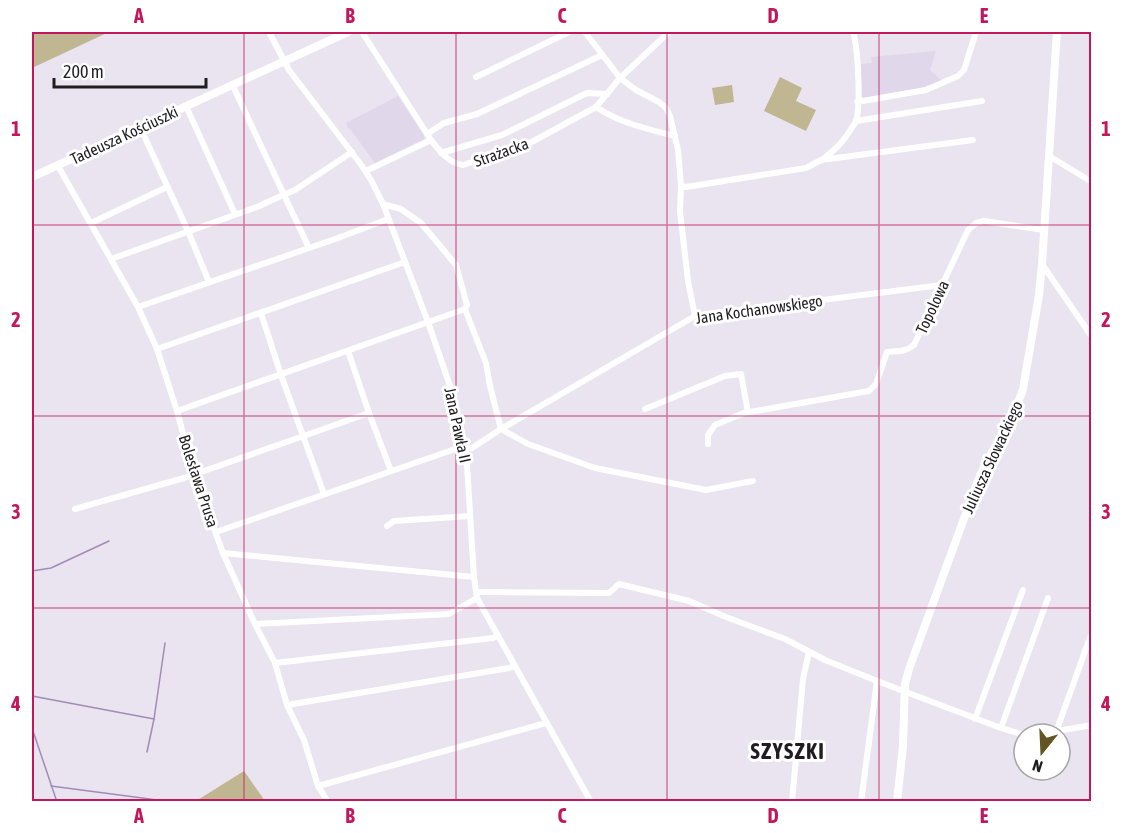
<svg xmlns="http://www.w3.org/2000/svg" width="1123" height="833" font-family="'Asap Condensed',sans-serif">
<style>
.built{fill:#e0d7ea}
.green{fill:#c0b691}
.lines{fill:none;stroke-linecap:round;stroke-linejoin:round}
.stream{stroke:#a18bb8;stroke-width:1.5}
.street{stroke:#fff;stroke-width:6}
.secondary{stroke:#fff;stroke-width:8}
.grid{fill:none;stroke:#c2185b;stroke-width:1.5;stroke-opacity:0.55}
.labels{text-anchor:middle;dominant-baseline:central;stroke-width:6;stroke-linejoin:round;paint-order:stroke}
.street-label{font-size:16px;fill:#1f1d21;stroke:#fff}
.district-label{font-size:22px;font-weight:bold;letter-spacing:1.5px;fill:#1f1d21;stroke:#fff}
.neatline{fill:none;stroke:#c2185b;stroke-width:2}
.grid-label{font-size:20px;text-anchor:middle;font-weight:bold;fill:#c2185b}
</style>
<rect width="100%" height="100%" fill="#e9e4ef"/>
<g class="built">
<path d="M936,51L930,70L942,81L931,85H926L925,87L865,98L862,97L861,64L872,63L871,57Z"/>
<path d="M398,96L424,136V139L375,163L351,130H349L346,123Z"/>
</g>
<g class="green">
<path d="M32,32H109L32,68Z"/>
<path d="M780,77L802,88L796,101L816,110L806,131L764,111Z"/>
<path d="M732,85L734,102L715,105L712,88Z"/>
<path d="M244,771L265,801H196Z"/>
</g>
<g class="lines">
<g class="stream">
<path d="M32,571L51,568L109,541"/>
<path d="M32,696L154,719L147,752"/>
<path d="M154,719L165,643"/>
<path d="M32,728L57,802"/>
<path d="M51,786L165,801"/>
</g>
<g class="street">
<path d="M269,32L289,70L362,166L371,180L383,204L428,322L450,386L466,448L474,577L477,598L591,802"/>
<path d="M362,32L431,140C440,151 448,163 463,165L528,144L596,107L620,78L669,32"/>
<path d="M585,32L620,78L636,90L659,102L666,108L670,116L678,150L681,186L680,211L688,281L695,316"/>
<path d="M476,77L569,32"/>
<path d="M232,84L309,248"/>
<path d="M857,102L926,90L958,76L964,70L976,32"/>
<path d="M186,106L235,214"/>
<path d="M596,107C620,123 647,129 675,136"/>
<path d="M856,121L982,101"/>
<path d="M140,127L188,231L209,282"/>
<path d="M427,134L444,123L477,114L602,55"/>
<path d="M441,153L502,135L587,93L607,94"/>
<path d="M1049,156L1092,182"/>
<path d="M822,160C835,149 842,144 851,129C852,127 855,124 856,121C861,106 858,47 853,32"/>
<path d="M58,166L138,307L157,349L177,411L194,474L223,553L255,624L275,663L287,705L304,740L318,786L328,802"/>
<path d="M366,171L431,140"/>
<path d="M681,186L686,187L806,168L821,160L973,140"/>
<path d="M91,223L167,187"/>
<path d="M111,259L257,207L283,195L295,190L352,152"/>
<path d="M1042,264L1092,337"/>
<path d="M138,307L338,238L388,219"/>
<path d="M465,309L486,363L490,386L501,429L528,444L595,468L706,490L753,481"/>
<path d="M261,313L281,375L324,494"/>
<path d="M157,349L405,262"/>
<path d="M348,351L369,413L391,471"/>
<path d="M645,409L725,376L741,374L748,412"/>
<path d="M177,411L465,309L467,305L456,265L421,223L401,209L383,204"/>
<path d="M708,444V435L715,425L744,413L869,391L876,384L887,352C897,351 906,352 914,345L968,230L976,223L984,221L1044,230"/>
<path d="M75,509L184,478L369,413"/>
<path d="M387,526L394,521L470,516"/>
<path d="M216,532L458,448H472L501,429L695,316L942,285"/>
<path d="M223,553L474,577"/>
<path d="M476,592L609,593L619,584L689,601L726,617L785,639L825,660L877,681L1001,728L1024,735"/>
<path d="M255,624L449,614L477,598"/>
<path d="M275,663L493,638L497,636"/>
<path d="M287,705L509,668L514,666"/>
<path d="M975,719L1023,590"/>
<path d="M1001,728L1048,598"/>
<path d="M1056,732L1092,632"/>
<path d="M1040,734L1092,725"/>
<path d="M318,786L546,723"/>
<path d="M792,802L803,679L809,652"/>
<path d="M861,802L877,681"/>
</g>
<g class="secondary">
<path d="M32,177L348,32"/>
<path d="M897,802L903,746L905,684L909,669L977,483C990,451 1012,422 1023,389L1039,295L1042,264L1057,32"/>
</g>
</g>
<path class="grid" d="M244,32V802M456,32V802M667,32V802M879,32V802M32,225H1092M32,416H1092M32,608H1092"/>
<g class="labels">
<g class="street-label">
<text transform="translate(124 135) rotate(-25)">Tadeusza Kościuszki</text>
<text transform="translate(501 152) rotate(-20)">Strażacka</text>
<text transform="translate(932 307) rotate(-65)">Topolowa</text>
<text transform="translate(759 309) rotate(-8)">Jana Kochanowskiego</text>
<text transform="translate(458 425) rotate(78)">Jana Pawła II</text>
<text transform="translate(992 457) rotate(-65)">Juliusza Słowackiego</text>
<text transform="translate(199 481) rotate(72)">Bolesława Prusa</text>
</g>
<g class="district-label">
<text x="788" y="751">SZYSZKI</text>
</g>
</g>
<rect width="1123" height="833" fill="none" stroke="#ffffff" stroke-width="66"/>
<g transform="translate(1042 752) rotate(198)"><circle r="28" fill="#ffffff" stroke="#a5a5a6" stroke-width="1.5"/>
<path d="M0-4.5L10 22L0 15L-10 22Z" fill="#635421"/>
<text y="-9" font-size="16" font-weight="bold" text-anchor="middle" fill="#1f1d21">N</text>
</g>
<path d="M54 78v9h152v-9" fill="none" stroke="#1f1d21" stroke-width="3"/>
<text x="63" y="78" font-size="18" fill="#1f1d21" stroke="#ffffff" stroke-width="4.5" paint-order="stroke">200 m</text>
<rect x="33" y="33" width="1057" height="767" class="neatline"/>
<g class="grid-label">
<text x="139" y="23">A</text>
<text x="350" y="23">B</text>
<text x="562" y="23">C</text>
<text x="773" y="23">D</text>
<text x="984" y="23">E</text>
<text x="16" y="136">1</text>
<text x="1106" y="136">1</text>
<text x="16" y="327">2</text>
<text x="1106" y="327">2</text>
<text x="16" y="519">3</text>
<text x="1106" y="519">3</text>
<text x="16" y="711">4</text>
<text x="1106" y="711">4</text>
<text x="139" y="823">A</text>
<text x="350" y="823">B</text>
<text x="562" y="823">C</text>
<text x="773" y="823">D</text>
<text x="984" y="823">E</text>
</g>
</svg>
